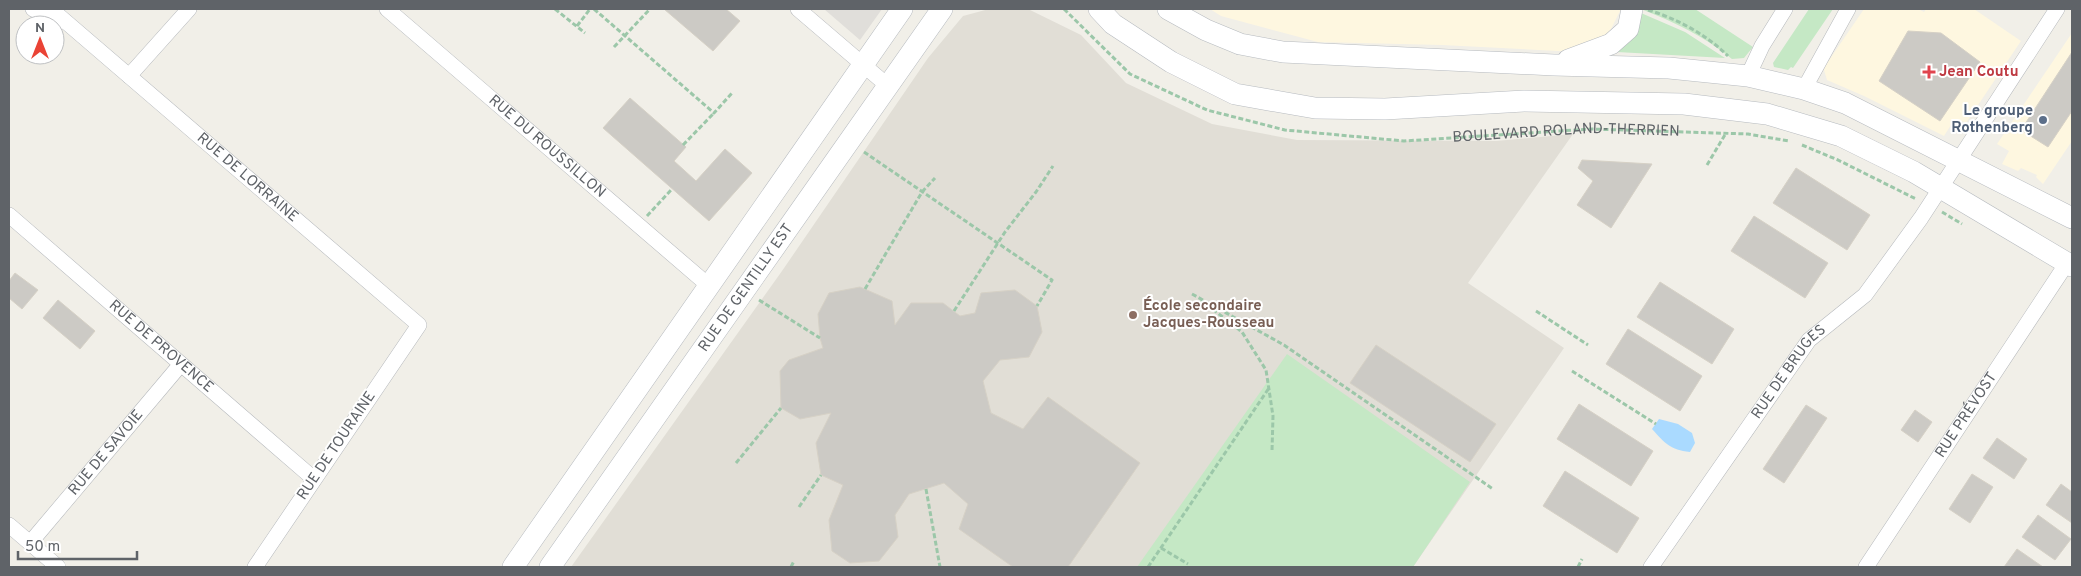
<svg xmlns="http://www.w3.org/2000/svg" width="2081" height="576" font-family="Overpass,sans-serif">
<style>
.commercial{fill:#fef7e0}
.industrial{fill:#e0deda}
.education{fill:#e1ded6}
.green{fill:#c5e8c5}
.water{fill:#aadaff}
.building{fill:#cccac5;stroke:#d6d1c6}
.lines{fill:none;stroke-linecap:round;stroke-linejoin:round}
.street-casing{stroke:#b5b8bc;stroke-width:16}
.secondary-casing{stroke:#b6babf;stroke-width:22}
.path{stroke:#9cc7a9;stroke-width:3;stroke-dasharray:5 2.5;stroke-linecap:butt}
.street{stroke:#fff;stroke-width:15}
.secondary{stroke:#fff;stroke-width:21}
.health-dot{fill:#e0444e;stroke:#fff;stroke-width:2}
.service-dot{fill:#5c6f8a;stroke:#fff;stroke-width:2}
.education-dot{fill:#8d6e63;stroke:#fff;stroke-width:2}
.labels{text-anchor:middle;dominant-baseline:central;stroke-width:4;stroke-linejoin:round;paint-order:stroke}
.health-label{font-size:15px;font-weight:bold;fill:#be3a42;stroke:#fff;text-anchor:start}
.service-label{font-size:15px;font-weight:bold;fill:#4e5e75;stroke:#fff;text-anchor:end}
.street-label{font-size:15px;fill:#5f6368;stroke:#fff}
.education-label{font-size:15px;font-weight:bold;fill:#785e54;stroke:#fff;text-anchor:start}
</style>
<rect width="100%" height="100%" fill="#f1efe8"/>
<g class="commercial">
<path d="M1210,9H1621L1604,43L1577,52L1442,45L1318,42L1221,16Z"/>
<path d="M1864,9H1918L1924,12L1926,9H1974L2021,41L1966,123L1962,121L1958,129L1951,125L1944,136L1864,96L1827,80L1824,70L1825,66Z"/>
<path d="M2072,33V141L2043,184L2036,177L2037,175L2021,168L2018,171L2002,164L2009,151L1997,144Z"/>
</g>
<path class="industrial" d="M824,9H882L860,40Z"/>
<path class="education" d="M989,9H1028L1081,35L1126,83L1212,124L1297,140L1496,141L1573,134L1468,283L1564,348L1413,567H571L782,271L928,58L963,16Z"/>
<g class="green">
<path d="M1641,9H1695L1753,47L1744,58L1732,59C1704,36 1674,22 1641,9Z"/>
<path d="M1809,9H1833L1793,68L1791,67L1788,70L1774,67L1773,63Z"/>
<path d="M1641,13L1685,32L1725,58L1617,52C1628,40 1640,30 1641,13Z"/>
<path d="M1287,354L1470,482L1413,567H1137Z"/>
</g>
<path class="water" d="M1659,419L1678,424L1692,433L1695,443L1690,452C1670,450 1665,443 1652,429Z"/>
<g class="building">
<path d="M664,9H726L740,21L713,51Z"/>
<path d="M1908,31L1941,33L1980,62L1940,121L1879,81Z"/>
<path d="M2072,52V111L2048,147L2021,130Z"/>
<path d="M630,98L686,147L674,161L696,181L725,149L752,173L709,221L603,128Z"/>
<path d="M1582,160L1652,164L1611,228L1577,205L1593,181L1578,168Z"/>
<path d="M1796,168L1870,215L1847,250L1773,203Z"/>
<path d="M1754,216L1828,263L1805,298L1731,251Z"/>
<path d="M15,273L38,290L22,309L9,298V281Z"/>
<path d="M1660,282L1734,329L1712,364L1637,317Z"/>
<path d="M860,287L892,301L895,325L911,303H943L960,316L975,313L981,293L1015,290L1037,306L1042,332L1029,357L1000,360L983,381L991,413L1023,429L1048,397L1140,463L1068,567H1013L959,529L968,504L944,483L909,494L895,515L898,537L879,561L850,563L832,551L829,520L843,485L821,475L816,443L831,413L800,419L781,408L780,371L789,360L823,348L820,338L818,314L829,293Z"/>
<path d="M58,300L95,331L80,349L43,318Z"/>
<path d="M1628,329L1702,376L1680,411L1606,364Z"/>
<path d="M1376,345L1496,424L1470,462L1350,383Z"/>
<path d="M1579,404L1653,451L1631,486L1557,439Z"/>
<path d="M1806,405L1827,418L1784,483L1763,469Z"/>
<path d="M1915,410L1932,422L1918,442L1901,430Z"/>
<path d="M1997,438L2027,459L2014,479L1983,458Z"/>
<path d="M1565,471L1639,518L1617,553L1543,506Z"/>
<path d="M1972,474L1993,487L1970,523L1949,509Z"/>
<path d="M2061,484L2072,492V523L2046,505Z"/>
<path d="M2038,515L2071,539L2055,560L2022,537Z"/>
<path d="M2017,549L2043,567H2004Z"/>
</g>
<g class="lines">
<defs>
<g id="street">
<path d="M33,9L59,22"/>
<path id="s2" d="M51,9L419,325L255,567"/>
<path id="s3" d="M387,9L708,285"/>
<path d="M798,9L888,86"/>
<path d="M129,76L189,9"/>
<path d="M1748,76L1762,46L1785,9"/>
<path d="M1804,89L1848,9"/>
<path id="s4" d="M9,215L314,479"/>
<path d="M9,525L58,567"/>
<path id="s5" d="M30,543L181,364"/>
<path id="s6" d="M1651,567L1809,340L1865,295L1921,218L2057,9"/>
<path id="s7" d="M1866,567L2067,263"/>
</g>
<g id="secondary">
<path d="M1099,9L1113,24L1171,62L1235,94L1315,108L1385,109L1524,101L1684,104L1767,114L1841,136L1914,172L2072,266"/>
<path d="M1168,9L1206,30L1240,44L1283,52L1554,65L1669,68L1748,76L1804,89L1845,103L2072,218"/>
<path d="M1568,60L1611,44L1628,29L1632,9"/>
<path d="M513,567L902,9"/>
<path id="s8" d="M550,567L942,9"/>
</g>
</defs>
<use href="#street" class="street-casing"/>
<use href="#secondary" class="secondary-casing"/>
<g class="path">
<path d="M555,9L585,33"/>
<path d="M594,9L714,113L733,92"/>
<path id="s1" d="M1064,9L1130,74L1207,110L1285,130L1404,141L1591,129L1748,134L1789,141"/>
<path d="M1648,10C1676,18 1707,35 1728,56"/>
<path d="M577,26L590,9"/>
<path d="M614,47L650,9"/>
<path d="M683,145L714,113"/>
<path d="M1802,145L1838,160L1916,199"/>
<path d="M864,152L1052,280L1037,306"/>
<path d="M1707,165L1726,133"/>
<path d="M1942,212L1962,224"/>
<path d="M647,216L672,189"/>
<path d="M865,289L922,192L935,178"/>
<path d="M1192,294L1284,345L1493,489"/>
<path d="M759,300L820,338"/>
<path d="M1201,300L1242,332L1266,370L1273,416L1272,451"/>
<path d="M954,311L1005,232L1036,192L1053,166"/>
<path d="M1536,311L1588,345"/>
<path d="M1572,371L1656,424"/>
<path d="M736,463L781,408"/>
<path d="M926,489L940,567"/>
<path d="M799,507L821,475"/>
<path d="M1161,548L1188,564"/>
<path d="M791,567L794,561"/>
<path d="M1148,567L1269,388"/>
<path d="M1578,567L1582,559"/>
</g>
<use href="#street" class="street"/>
<use href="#secondary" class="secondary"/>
</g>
<path class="health-dot" d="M1926.5 64.5h5v5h5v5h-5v5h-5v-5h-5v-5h5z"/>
<circle class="service-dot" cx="2043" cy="120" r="5"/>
<circle class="education-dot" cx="1133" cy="315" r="5"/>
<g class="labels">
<g class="health-label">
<text x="1939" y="72">Jean Coutu</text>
</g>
<g class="service-label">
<text x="2033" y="111">Le groupe<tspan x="2033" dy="17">Rothenberg</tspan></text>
</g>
<g class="street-label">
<text stroke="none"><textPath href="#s1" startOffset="540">BOULEVARD ROLAND-THERRIEN</textPath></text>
<text stroke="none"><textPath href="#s3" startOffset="211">RUE DU ROUSSILLON</textPath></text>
<text stroke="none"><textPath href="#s2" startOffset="259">RUE DE LORRAINE</textPath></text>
<text stroke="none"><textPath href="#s8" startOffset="341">RUE DE GENTILLY EST</textPath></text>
<text stroke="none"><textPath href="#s4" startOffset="201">RUE DE PROVENCE</textPath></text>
<text stroke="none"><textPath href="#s6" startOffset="239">RUE DE BRUGES</textPath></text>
<text stroke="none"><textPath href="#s7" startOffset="182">RUE PRÉVOST</textPath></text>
<text transform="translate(337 446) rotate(-56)">RUE DE TOURAINE</text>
<text stroke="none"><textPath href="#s5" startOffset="118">RUE DE SAVOIE</textPath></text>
</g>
<g class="education-label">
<text x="1143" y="306">École secondaire<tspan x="1143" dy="17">Jacques-Rousseau</tspan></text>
</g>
</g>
<rect width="2081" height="576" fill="none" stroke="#5f6368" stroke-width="20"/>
<g transform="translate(40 40)"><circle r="24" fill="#ffffff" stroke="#bfc1c3"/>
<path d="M0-4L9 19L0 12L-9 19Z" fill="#ea4335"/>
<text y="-8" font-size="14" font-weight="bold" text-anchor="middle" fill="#5f6368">N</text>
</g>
<path d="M18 551v8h119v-8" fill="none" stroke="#5f6368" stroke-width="2.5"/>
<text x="25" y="551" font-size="15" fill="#5f6368" stroke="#ffffff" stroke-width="4" paint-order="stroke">50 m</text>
</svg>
